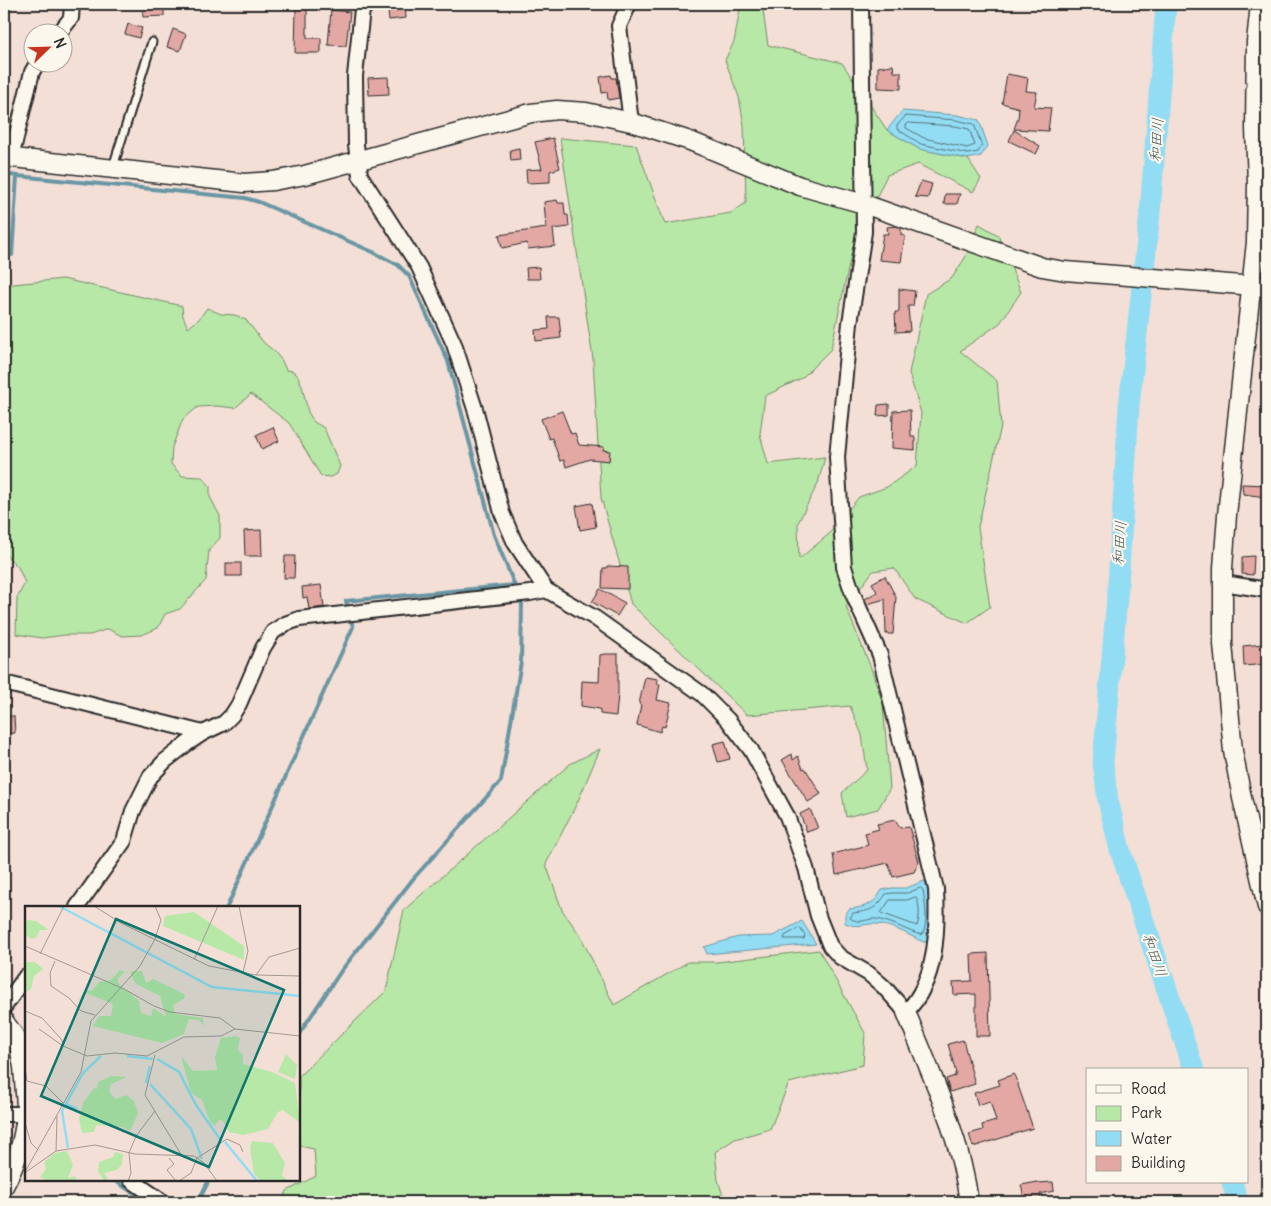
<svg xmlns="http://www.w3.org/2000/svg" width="1271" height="1206" font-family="Delius,'Klee One',sans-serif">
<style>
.green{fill:#b8e8a7;stroke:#728a69}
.water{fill:#93ddf4;stroke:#6996a4}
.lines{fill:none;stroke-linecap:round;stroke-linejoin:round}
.shore{stroke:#55727b;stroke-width:1}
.stream{stroke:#6996a4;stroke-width:4}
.river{stroke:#93ddf4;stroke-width:21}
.building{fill:#e3a8a4;stroke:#2b2b2b}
.service-casing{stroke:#2b2b2b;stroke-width:11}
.minor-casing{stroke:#2b2b2b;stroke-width:18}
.tertiary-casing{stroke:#2b2b2b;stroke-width:21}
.service{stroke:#fbf7ec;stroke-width:7}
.minor{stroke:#fbf7ec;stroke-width:14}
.tertiary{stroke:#fbf7ec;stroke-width:18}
.labels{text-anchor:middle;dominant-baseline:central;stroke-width:4;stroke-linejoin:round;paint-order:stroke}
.water-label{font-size:15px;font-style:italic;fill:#45585d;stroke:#fbf7ec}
.inset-river{fill:none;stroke:#93ddf4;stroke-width:2.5}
.inset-road{fill:none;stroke:#a49792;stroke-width:1}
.view{fill:#0f766e;fill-opacity:0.15;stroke:#0f766e;stroke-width:2.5}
.inset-edge{fill:none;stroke:#2b2b2b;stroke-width:2.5}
</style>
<rect width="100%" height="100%" fill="#f4dfd6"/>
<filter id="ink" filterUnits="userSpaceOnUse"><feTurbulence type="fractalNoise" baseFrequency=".02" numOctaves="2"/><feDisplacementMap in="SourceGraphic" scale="10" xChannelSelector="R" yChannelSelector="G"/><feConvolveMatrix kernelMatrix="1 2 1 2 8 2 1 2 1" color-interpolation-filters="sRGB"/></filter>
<g filter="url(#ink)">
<g class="green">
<path d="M712,4H762L768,45L842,63L887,130L919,149L968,159L981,179L973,192L918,164L887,175L853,246L831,349L802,378L765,396L760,434L768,464L825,457L818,483L798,523L799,559L828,535L859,497L887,487L917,466L921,413L909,373L926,294L952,278L965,258L979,224L998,235L1021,292L1000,323L960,351L997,381L1001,426L978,527L990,607L967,623L915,599L894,568L873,571L846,607L871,668L883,704L890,788L878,809L846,817L842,793L867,770L862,735L850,706L747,715L631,604L601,498L593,359L560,138L636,145L665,224L731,213L746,203L744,125L739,97L725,60L734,42L740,9Z"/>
<path d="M63,279L182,306L183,316L188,328L199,319L207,308L221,314L235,315L246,320L264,343L274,351L282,361L286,370L293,371L298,376L302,386L308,412L314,422L324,428L340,466L337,474L330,477L321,476L289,423L251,394L235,408L217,406L198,407L183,419L172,447L171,464L182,476L202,477L210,486V497L220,516V538L209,550L206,580L180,609L165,614L158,628L142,635L122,636L108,629L90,635H65L42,638L16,634L17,598L25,583L18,567L4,553V285Z"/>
<path d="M600,749L578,801L546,864L562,910L580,935L614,1005L688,962H717L819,950L865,1033L863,1065L789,1083L770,1129L735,1139L715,1152L718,1180L725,1202H282L287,1191L316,1176L314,1149L299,1146V1076L386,991L404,910L570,764Z"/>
</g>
<g class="water">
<path d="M902,111L957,115L979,120L988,146L981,156L968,159L919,149L887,130Z"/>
<path d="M927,880C930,901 931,921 928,942H923C909,935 892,925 876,924C863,923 860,929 845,923V915L849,909C865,907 874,905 882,890L892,888H906Z"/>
<path d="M802,921L816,944L707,954L704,947L738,937L773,936Z"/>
</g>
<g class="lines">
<g class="shore">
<path d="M906,116L956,120L974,124L982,146L978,152L968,154L921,144L897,129V126Z"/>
<path d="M909,123L955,126L969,129L975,145L967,148L924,138L906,128V125Z"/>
<path d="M921,888L923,890C925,904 929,923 922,935C908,932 894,922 877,919C867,918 859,925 850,918L853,913C871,911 876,909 886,894L892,893H907Z"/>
<path d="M916,897C920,904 920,918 917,926L881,913L890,900H907Z"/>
<path d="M800,928L805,936L804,939H784L785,936Z"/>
</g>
<g class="stream">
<path d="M4,174L17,176L12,255"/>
<path d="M17,176L245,198L259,202L373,252L398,265L409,276L448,361L494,535L517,591"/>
<path d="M348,609L346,601L514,585"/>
<path d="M227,907L353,627L350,616"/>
<path d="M299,1034L341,971L413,879L501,781L521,662L522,603L520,597"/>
<path d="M114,1180L147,1202"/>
<path d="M4,1202L12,1188"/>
<path d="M198,1202L209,1180"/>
</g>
<g class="river">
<path d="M1166,4L1150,213L1129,406L1118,586L1103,763L1108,800L1120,850L1194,1070"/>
<path d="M1232,1182L1238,1202"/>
</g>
</g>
<g class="building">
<path d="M142,4H164V16L143,17Z"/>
<path d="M387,4H405L406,18L389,20Z"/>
<path d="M296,8H307V38H321V53H295Z"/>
<path d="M331,10L350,12L346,46L328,45Z"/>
<path d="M128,24L142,28L139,38L125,34Z"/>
<path d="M173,29L186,34L180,51L167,47Z"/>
<path d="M893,65L894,72H901V89L878,88V67Z"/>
<path d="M1007,74L1028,78L1026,91L1037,92L1034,107L1051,108L1048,131L1014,129L1018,118L1019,108L1002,103Z"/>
<path d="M611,75L612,78H616L619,98L608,100L607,92L602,93L600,77Z"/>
<path d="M388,77L389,94L369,95L368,78Z"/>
<path d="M1014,130L1040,146L1036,154L1009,141Z"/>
<path d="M553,138L560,168L550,171V182L527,183L526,170L542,169L535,142Z"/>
<path d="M519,148L520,160L511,161L510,150Z"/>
<path d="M921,181L932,184L928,198L915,197Z"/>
<path d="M945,194H960L957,204H944Z"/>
<path d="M557,200L558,203H564L565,215H568L569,227L553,229L555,246L528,249L527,243L502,248L499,235L546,228L544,202Z"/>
<path d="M896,226L901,228V235L905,236L901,262L879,260L883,234H888L887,227Z"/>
<path d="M539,267L540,279H527L526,268Z"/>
<path d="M899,289L915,291L913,306H908L910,331L896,332L895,312H899Z"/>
<path d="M548,317H559L561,338L536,341L535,330L549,329Z"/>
<path d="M889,404V415L877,416L878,405Z"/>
<path d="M910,410L911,437H915V450L892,448L893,411Z"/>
<path d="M562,411L571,434L575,433L579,445L604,447L603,450L610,451L609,461L590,459L566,467L564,460L560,461L552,438L549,439L541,419Z"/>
<path d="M273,427L279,441L262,449L256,435Z"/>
<path d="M1242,484L1267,485L1266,497L1243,494Z"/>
<path d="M592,503L596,527L580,530L576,506Z"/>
<path d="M261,530L262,556H245L244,531Z"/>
<path d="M285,556H295L294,578H284Z"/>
<path d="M1254,556L1253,575L1242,574V557Z"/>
<rect x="226" y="563" width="15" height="13"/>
<path d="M607,566L628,567V589L602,588L603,568H607Z"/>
<path d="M885,576L896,597L893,634H886L885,599L867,604L865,599L877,592L872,583Z"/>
<path d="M321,585L324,607L309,609L307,597L303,598L302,587Z"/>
<path d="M600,589L625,603L617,616L592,602Z"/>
<path d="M1264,644L1265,655H1267V664L1244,666L1243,646Z"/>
<path d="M605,654H618V695L616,716L600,714V709L581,706L582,681L599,682L600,655Z"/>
<path d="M645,677L658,679L657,684H660L657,700L671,703L665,727L662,726L660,732L637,725L641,705L639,704Z"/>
<path d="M4,716H14L15,733L4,734Z"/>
<path d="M725,741L730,759L718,762L713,744Z"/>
<path d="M792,754L793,760L798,756L803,769L805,768L821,794L808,802L782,760Z"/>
<path d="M810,809L818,828L807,832L800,814Z"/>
<path d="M895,820L900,828L909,827L919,862L914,872L893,877L888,863L836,875L833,854L868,845L865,833L879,829L877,824Z"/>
<path d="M988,953L990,1036H976V994L954,995L953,982L972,981L971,954Z"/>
<path d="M963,1040L975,1084L950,1092L946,1079L955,1076V1073H956L948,1044Z"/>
<path d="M1014,1074L1033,1128L973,1147L969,1134L983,1130L982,1125L996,1121L990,1101L978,1105L974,1093L1000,1085L998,1080Z"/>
<path d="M1038,1182V1183L1053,1182L1054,1191L1040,1194L1042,1202H1025L1021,1185Z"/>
</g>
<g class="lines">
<defs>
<path id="service" d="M113,167L152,42"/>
<g id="minor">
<path d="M369,4L362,9L355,76L356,145L360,175L419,267L454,344L476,412L502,513L515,543L546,590L595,618L702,694L728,720L751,750L787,816L806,868L818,916L830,946L840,957L869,974L884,987L906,1012C937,981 938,931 936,889L880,655L853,594L844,567L837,457L850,323L864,232L861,4"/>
<path d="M629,4L619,26L631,122"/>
<path d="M60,32L71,18L72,4"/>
<path d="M11,158L32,72L38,62"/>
<path d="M1223,583L1267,590"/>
<path d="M4,683L203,733"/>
<path d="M77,907L124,841L133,811L150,777L165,761L188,743L203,733L224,723L232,715L239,704L263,648L273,632L285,624L299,619L530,593L546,590"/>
<path d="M4,1007L26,976"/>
<path d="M4,1114H26"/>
<path d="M131,1180L163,1202"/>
</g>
<g id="tertiary">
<path d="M1260,4L1256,42L1255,128L1257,184L1256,242L1227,515L1223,568V644L1233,751L1242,798L1267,907"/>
<path d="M4,157L244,183L273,181L305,175L531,113L557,110L586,112L631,122L690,141L800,186L864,204L1042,267L1065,271L1267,287"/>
<path d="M906,1012C931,1074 960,1135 969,1202"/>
<path d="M4,1021L18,1041L23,1067L26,1106"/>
<path d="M4,1186C17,1162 23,1142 26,1115"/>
</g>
</defs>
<use href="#service" class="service-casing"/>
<use href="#minor" class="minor-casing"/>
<use href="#tertiary" class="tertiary-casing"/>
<use href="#service" class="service"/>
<use href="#minor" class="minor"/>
<use href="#tertiary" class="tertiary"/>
</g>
</g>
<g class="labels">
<g class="water-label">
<text transform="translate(1156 140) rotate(-86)">和田川</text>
<text transform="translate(1119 543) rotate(-86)">和田川</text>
<text transform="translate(1155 955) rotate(71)">和田川</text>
</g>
</g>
<g transform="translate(25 906)">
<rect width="275" height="275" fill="#f4dfd6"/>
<path d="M169,6L219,40V54L138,20L140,10ZM3,14L11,15L24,24H15L11,32L6,33L0,28V16ZM2,56H10L18,63L9,70L6,83L0,87V95V58ZM95,64L100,66L93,72V77L114,95L116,107L126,110L128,102L141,111L135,90L111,78L105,67L108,65H117L121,77L128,73L159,88L160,92L148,99L150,108L178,112L179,120L174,114L164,113L159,128L137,137L68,120L74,110H86L88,98L61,87L51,98L60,84L67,85L74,76L86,74ZM211,130L215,132L213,144L218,149V158L247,166L270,177L275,217L258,204L253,206L243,223L218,229L204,226L198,215L194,214L190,220L185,216L177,194L166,187L156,150L168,165L192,164L190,151L196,132ZM261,148L272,159L270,173L253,166ZM86,170L102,171L86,178L84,186L90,193L101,189L109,195L113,207L107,221L105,225L98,221L71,219L69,226L57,227L54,213L58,197L69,182L72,183L73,176ZM227,235L248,237L260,257L257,269L263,275H236L229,268L225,242ZM42,245L48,259L43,272L50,270L52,275H23L15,271L21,263L19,256L30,247ZM90,246L98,248L97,258L92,264L79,267L83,273L79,275L73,265L74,256L88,251Z" fill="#b8e8a7"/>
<path class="inset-river" d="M34,0L187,81L275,90M102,150L128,153M132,153L154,166L171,199L197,236M121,177L125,160M125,178L166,223L177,253M41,198L58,167L76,150M200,236L232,275M43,242L37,205L41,198L52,203"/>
<path class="inset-road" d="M69,0L96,17L184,60L231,69L275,70M214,0L223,45L218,67M0,40L99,83L129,100L145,106L195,112L210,123M15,48L39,0M169,54L193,0M30,55L25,67L26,80L44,92L56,105L70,109M231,69L244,51L275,42M0,105L17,112L37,134L38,140L62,150L90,147L122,150L159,131L196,130L210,123L275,130M14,123L38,140M130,149L120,189L157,250M0,162L2,175L21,180L38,197M0,217L6,237L12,243M31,245L32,210M144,252L149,258L142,264L151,275M0,266L56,166L66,115L115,60L130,33L136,14L130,0M1,266L31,245L70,239L110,248L169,250L179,257L192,275M103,275L106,267L104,247L111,230L130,205M154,275L166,267L172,252L202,233L215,239L218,246"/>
<path class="view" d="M91,13L259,84L184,261L16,190Z"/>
<rect width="275" height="275" class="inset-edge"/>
</g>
<rect width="1271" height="1206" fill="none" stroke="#fbf7ec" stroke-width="20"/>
<rect x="10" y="10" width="1251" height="1186" fill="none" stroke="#2b2b2b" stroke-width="2" filter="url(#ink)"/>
<rect x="1086" y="1068" width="162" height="115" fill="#fbf7ec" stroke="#a8a59f"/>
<rect x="1096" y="1085" width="25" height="8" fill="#fbf7ec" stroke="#a8a59f"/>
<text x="1131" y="1094" font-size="15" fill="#2b2b2b">Road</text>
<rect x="1096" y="1106" width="25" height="15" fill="#b8e8a7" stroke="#a8a59f"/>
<text x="1131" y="1118" font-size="15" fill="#2b2b2b">Park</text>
<rect x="1096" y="1131" width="25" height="15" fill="#93ddf4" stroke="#a8a59f"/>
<text x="1131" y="1144" font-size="15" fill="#2b2b2b">Water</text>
<rect x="1096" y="1156" width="25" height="15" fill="#e3a8a4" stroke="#a8a59f"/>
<text x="1131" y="1168" font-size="15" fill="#2b2b2b">Building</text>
<g transform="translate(48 48) rotate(67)"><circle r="24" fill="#fbf7ec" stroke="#a8a59f"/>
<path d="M0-4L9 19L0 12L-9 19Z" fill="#c8321e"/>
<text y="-8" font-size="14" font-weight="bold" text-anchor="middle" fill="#2b2b2b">N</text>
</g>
</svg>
